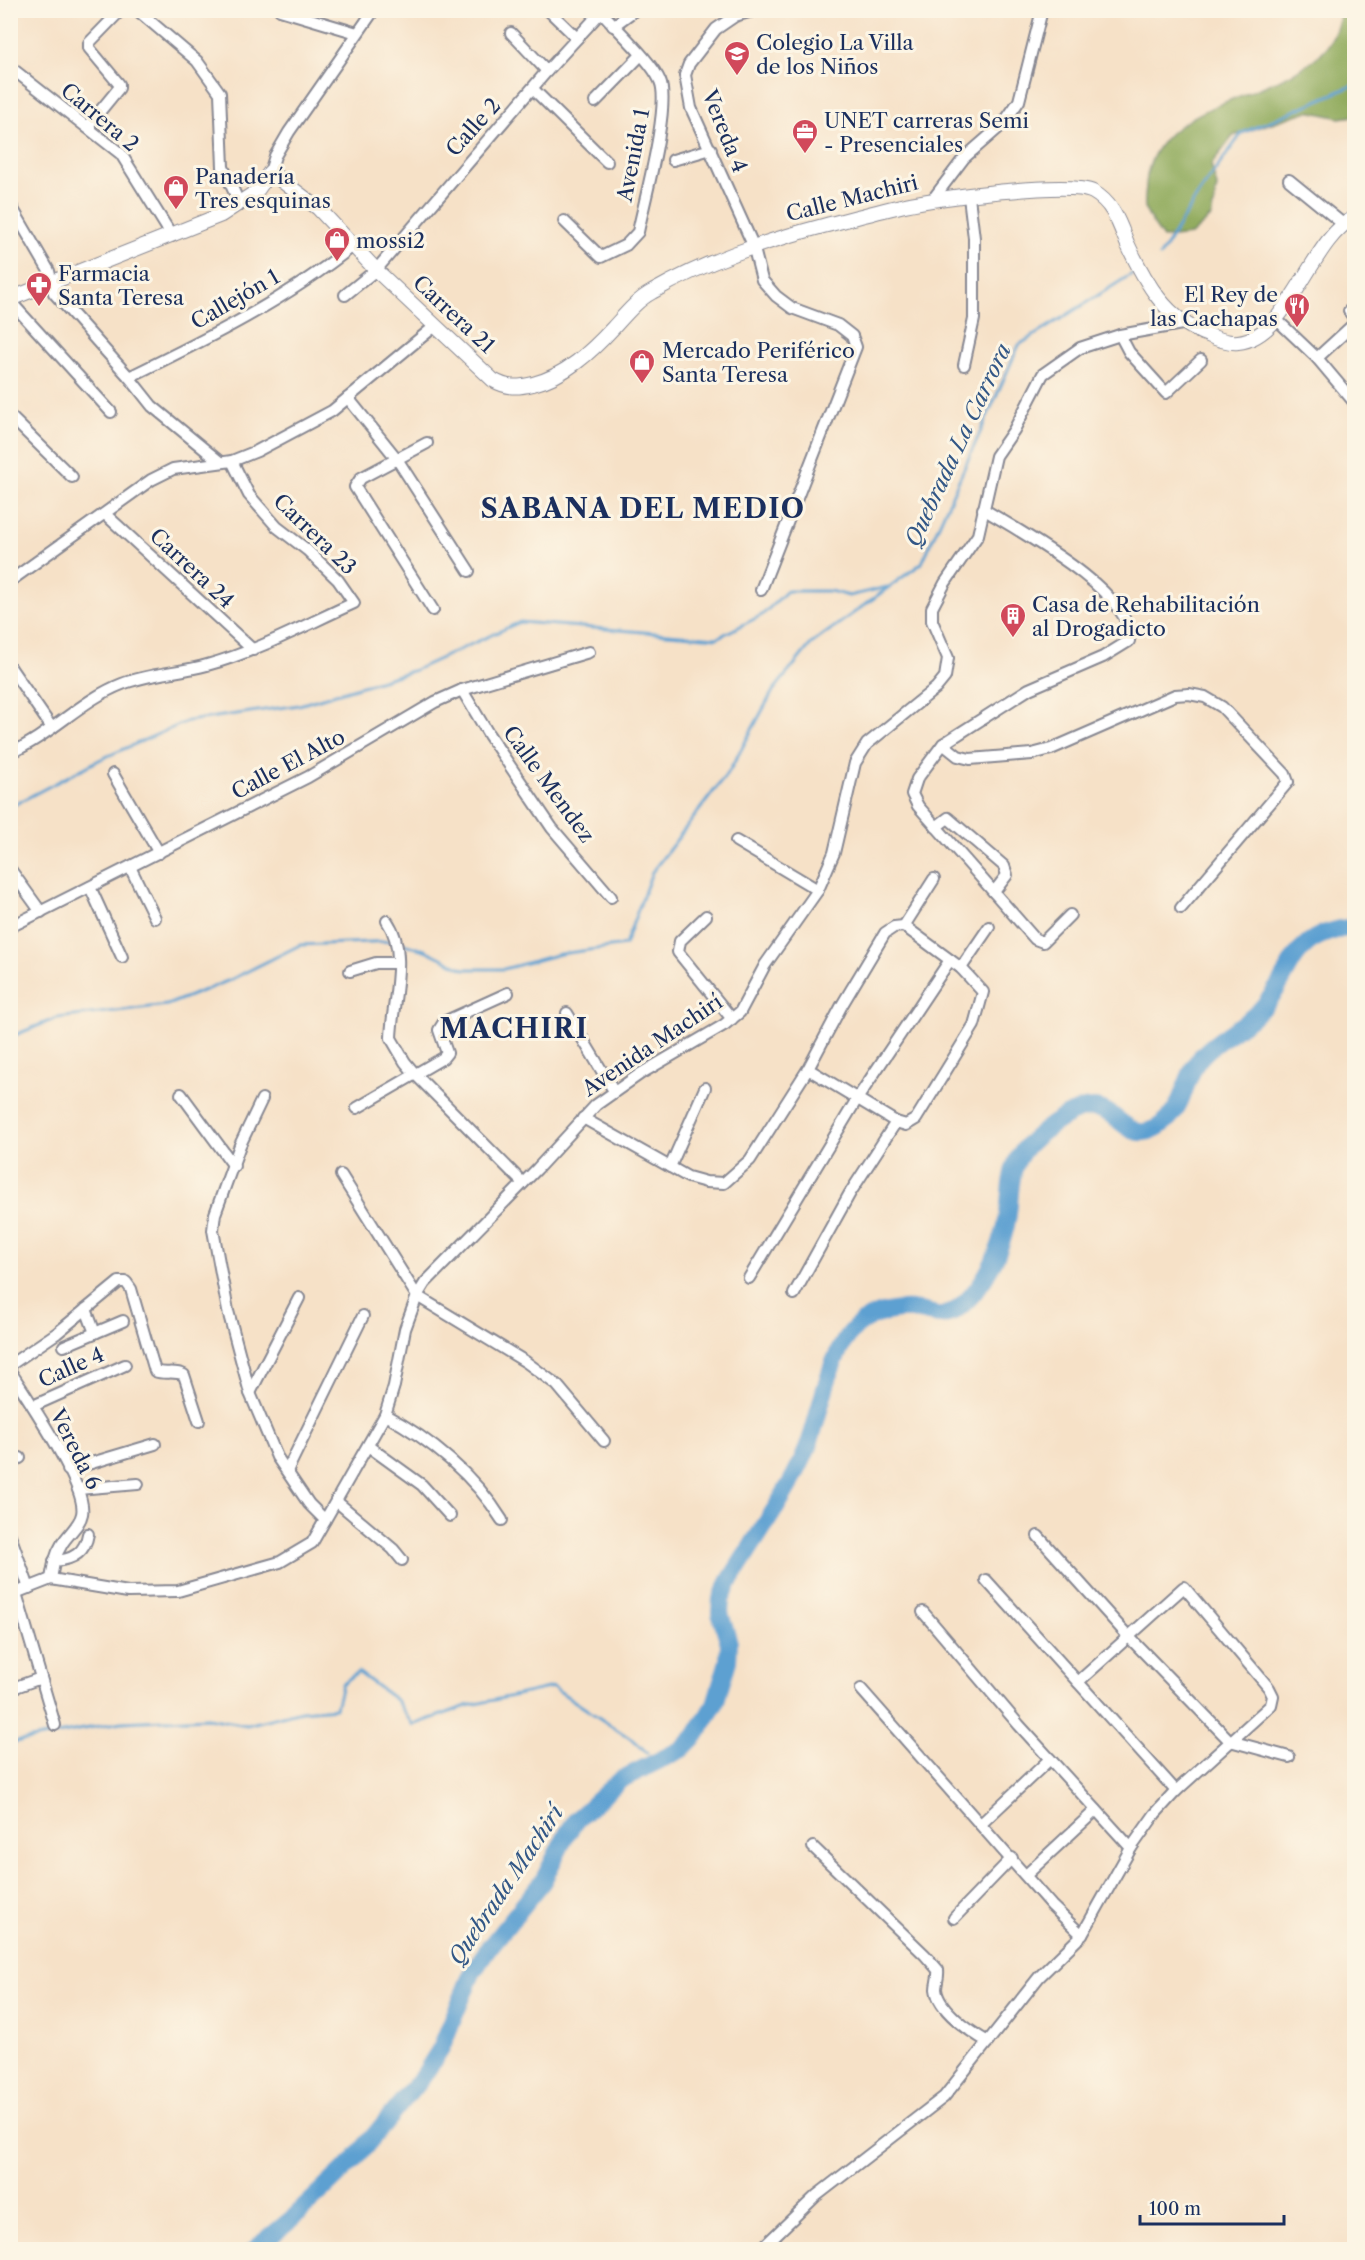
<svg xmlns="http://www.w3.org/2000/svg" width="1365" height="2260" font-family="'Libre Caslon Text',serif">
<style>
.forest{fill:#92ac5e;stroke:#566e5e;stroke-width:1.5}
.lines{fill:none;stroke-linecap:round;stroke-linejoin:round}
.stream{stroke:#5da0d1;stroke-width:3}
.river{stroke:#5da0d1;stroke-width:18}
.street-casing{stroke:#888892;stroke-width:14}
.secondary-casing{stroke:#888892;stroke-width:16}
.street{stroke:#fff;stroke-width:10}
.secondary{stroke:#fff;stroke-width:14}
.labels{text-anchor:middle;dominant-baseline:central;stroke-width:6;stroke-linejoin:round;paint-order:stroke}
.poi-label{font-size:21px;fill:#1b2f5e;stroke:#fcf5e5;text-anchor:start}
.street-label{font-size:21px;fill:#1b2f5e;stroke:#fcf5e5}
.water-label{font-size:22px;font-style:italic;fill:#325786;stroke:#fcf5e5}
.district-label{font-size:27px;font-weight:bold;letter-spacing:1.5px;fill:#1b2f5e;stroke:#fcf5e5}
</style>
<rect width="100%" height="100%" fill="#fcf5e5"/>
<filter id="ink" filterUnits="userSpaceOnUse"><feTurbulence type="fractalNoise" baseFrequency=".0167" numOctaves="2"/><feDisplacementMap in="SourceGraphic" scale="12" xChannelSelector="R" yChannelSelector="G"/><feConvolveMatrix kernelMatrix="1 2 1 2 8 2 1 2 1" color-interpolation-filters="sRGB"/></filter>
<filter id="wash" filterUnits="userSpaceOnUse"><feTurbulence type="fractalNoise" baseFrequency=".008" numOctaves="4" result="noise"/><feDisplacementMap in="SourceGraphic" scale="24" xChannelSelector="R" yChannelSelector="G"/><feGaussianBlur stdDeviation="1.35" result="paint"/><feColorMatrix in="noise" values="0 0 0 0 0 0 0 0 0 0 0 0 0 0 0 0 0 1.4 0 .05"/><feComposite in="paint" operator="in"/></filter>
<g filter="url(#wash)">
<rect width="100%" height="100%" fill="#f6e1c7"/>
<path class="forest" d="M1336,11H1354V116L1340,118L1308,111L1233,136L1211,165L1217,187L1211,217L1191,235L1163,238C1157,229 1147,217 1145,207C1144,200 1146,191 1146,184C1152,97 1281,102 1327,47C1333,40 1337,27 1340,18Z"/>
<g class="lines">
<g class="stream">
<path d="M1160,256L1199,193L1242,133L1354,85"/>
<path d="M10,807L101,759L188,721L299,705L415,670L520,622L717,638L762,615L787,591H830L849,596L887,587"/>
<path d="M399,943L425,950L464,969H504L560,954L625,945L652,872L730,770L773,691L811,644L922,563L1019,345L1132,274"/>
<path d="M10,1037L57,1018L167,1005L230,980L300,945L393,941"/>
<path d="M10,1743L121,1722L208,1718L247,1725L301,1711L336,1708L342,1684L358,1672L396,1700L413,1725L467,1706L553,1687L637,1743L647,1753"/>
</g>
<path class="river" d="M254,2250L293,2218L354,2160L424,2075L441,2048L472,1973L488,1949L543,1881L565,1837L576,1820L620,1780L682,1749L695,1736L715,1704L728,1661L729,1643L720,1613L721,1599L729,1582C753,1541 786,1497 805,1454C821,1418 826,1355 856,1327C871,1313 899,1307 919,1311C927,1312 936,1316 944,1315C958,1313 971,1297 979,1286C995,1264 1007,1233 1009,1205C1011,1176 1012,1157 1036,1137C1051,1125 1074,1107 1094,1108C1120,1109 1131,1152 1166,1121C1183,1106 1185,1080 1197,1062C1213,1040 1241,1029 1260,1010C1298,971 1285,935 1354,927"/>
</g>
</g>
<g filter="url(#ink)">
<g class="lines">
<defs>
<g id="street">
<path d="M137,10L197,61L220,93L223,167L240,205"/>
<path d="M280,10L357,33"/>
<path d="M548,10L577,38"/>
<path d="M756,10L735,16L716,29L689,64L685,75L691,108L753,245L762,280L776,296L792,308L838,325L852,336L856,347L761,590"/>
<path d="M613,26L635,10"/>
<path d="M511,33L547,71"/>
<path d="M10,67L121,154L172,236"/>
<path d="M533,89L607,162"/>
<path d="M595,102L640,56"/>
<path d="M87,127L119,88V84L89,48V43L121,10"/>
<path d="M673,160L711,149"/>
<path d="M270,172L275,156L289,132L374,10"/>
<path d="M1289,180L1343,224"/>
<path d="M933,199L964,158L1003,124L1019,101L1042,10"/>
<path d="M10,204L49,271L54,293L129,377L152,406L220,462"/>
<path d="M564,221L601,257L626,245L638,232C644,202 671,105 660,81C651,60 616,29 600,10"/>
<path d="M345,295L376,270L547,71L601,12"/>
<path d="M10,301L111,412"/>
<path d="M1349,311L1354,318"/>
<path d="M1275,318L1317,358L1354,402"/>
<path d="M1120,335L1129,352L1166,393L1201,360"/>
<path d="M1317,358L1354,324"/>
<path d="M964,365L974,319V238L969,197"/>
<path d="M129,377C207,339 286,300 354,245"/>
<path d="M348,398L397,459L469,571"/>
<path d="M10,416L72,477"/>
<path d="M427,443L361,478L355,487L433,610"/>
<path d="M983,509C1019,531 1138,595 1129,641L1103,657L1029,689L943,744L917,779L912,794L918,806L1035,939L1043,942L1070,915"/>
<path d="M105,514L253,650"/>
<path d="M10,581L151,480L173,469L232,461L257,451L332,411L435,326"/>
<path d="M10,667L52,728"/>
<path d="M462,690L489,735L552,828L611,897"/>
<path d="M943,744L958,756L970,759L1032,754L1051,749L1175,695L1189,694L1205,697L1222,707L1285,774L1288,782L1181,908"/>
<path d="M10,753C51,735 81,700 122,684C150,673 179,673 207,665C258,651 305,625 354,603L338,580L307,550L277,527L249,495L232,461"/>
<path d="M113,774L159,853"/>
<path d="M936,827L948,818L1004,866L1007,875L994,892"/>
<path d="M736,841L818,890"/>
<path d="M130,867L155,918"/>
<path d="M10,869L41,912"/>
<path d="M90,887L122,957"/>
<path d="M706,916L680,941L678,952L732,1019"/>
<path d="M387,921C409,952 392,1002 391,1038L405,1062L415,1074L523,1183"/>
<path d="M904,926L934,879"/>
<path d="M10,927L308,777L435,702L462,690L589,652"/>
<path d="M961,968L989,927"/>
<path d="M350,971L376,963H396"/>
<path d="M567,1013L614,1091"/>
<path d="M181,1094L234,1166"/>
<path d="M262,1099L240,1145L215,1214L213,1230L228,1311L250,1393L277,1457L309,1504L325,1520"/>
<path d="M357,1108L443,1058L447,1053L439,1030L444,1022L508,993"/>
<path d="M583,1118L688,1177L706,1182L724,1183L750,1160L808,1069L842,1005L885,933L894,927L904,926L961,968L983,992L974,1025L916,1119L906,1125L896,1122L808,1069"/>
<path d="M670,1167L705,1088"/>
<path d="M341,1175L417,1296L526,1362L557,1385L604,1441"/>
<path d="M749,1278L857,1099L950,960"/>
<path d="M794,1294L850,1193L896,1122"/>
<path d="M86,1309L95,1333"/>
<path d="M64,1346L123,1321"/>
<path d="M10,1365L57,1333L119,1282H126L131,1289L155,1371C165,1375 174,1370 184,1375L199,1421"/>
<path d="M10,1371C27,1397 88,1487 82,1514C80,1525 68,1534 62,1544C55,1555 53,1567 51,1579"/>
<path d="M250,1393L299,1298"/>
<path d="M33,1406L125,1365"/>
<path d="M385,1415C430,1439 475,1476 502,1520"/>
<path d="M368,1446L422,1485L450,1516"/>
<path d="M10,1461L20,1458"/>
<path d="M68,1470L155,1444"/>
<path d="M287,1471L363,1316"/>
<path d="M78,1489L138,1484"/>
<path d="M336,1501L393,1549L402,1560"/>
<path d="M10,1535L29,1588"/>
<path d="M1038,1536L1128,1636L1230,1741L1289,1757"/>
<path d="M54,1561C73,1560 85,1553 88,1534"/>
<path d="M986,1580L1176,1791"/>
<path d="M16,1593L55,1725"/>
<path d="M10,1595L51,1579L128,1592L178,1591L280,1562L312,1543L385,1415L394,1386L405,1329L417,1296L425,1283L537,1169L596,1105L640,1074L724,1025L740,1012L765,965L818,890L834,853L855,763L867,744L936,688L945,677L948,658L932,621V608L945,583L978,535L996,456L1014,430L1043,374L1080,348L1120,335L1182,324"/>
<path d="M923,1612L1019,1725L1131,1848"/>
<path d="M10,1689L41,1678"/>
<path d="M861,1689L1052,1906L1082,1935"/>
<path d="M981,1824L1050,1759"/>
<path d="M813,1847L925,1955L938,1970C939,1977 936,1983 936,1989C938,2010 971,2032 988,2042"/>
<path d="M1026,1875L1096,1810"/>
<path d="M954,1918L1012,1858"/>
<path d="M760,2250L816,2196L944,2097L1039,1977L1082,1935L1131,1848L1155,1814L1176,1791L1271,1705L1273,1696L1269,1688L1184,1587L1078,1682"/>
</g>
<path id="secondary" d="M10,299L221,215L256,192L270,172L318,208L376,270L493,380C507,388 517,388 533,384C565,376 591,352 613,328C625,315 637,300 652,292C706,261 763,242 823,226C851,219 878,211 905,205C935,198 1070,180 1093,192C1113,203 1119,223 1127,243C1145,282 1166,320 1208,335C1217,339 1228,343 1238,342C1289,338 1311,238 1354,218"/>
</defs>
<use href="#street" class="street-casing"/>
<use href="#secondary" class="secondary-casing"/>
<use href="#street" class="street"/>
<use href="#secondary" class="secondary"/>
</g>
</g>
<defs>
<symbol id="school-pin" viewBox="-11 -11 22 30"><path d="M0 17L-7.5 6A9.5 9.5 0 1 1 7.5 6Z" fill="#d1495b" stroke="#fcf5e5"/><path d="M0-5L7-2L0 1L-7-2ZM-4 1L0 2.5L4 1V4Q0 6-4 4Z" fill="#fff"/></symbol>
<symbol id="office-pin" viewBox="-11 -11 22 30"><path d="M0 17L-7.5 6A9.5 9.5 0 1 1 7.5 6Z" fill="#d1495b" stroke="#fcf5e5"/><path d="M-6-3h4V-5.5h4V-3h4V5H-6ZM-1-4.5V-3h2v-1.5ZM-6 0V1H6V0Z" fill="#fff"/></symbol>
<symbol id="shop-pin" viewBox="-11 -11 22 30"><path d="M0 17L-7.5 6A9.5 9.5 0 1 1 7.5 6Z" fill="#d1495b" stroke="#fcf5e5"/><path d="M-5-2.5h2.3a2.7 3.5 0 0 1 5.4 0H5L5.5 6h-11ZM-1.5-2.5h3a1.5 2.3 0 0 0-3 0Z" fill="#fff"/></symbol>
<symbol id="pharmacy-pin" viewBox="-11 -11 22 30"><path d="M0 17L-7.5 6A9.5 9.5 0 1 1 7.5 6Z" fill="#d1495b" stroke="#fcf5e5"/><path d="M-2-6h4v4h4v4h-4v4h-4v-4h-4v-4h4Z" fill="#fff"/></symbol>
<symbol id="restaurant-pin" viewBox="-11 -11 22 30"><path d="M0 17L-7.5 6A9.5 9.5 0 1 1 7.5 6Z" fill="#d1495b" stroke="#fcf5e5"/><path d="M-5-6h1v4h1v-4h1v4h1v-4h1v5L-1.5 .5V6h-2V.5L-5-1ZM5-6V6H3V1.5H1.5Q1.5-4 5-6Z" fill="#fff"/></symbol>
<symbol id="building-pin" viewBox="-11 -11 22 30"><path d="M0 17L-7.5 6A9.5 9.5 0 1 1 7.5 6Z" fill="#d1495b" stroke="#fcf5e5"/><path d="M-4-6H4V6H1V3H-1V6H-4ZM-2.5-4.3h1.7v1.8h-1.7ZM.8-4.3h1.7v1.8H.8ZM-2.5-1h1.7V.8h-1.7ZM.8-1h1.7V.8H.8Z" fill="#fff"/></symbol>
</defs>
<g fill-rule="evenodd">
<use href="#school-pin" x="722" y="39" width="30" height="40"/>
<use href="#office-pin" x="790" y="117" width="30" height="40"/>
<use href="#shop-pin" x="161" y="173" width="30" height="40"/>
<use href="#shop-pin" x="322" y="225" width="30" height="40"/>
<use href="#pharmacy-pin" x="24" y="270" width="30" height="40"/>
<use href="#restaurant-pin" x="1282" y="291" width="30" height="40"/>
<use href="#shop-pin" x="627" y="347" width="30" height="40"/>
<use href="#building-pin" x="998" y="601" width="30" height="40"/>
</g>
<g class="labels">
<g class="poi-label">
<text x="756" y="42">Colegio La Villa<tspan x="756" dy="24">de los Niños</tspan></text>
<text x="824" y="120">UNET carreras Semi<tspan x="824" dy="24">- Presenciales</tspan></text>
<text x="195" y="176">Panadería<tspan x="195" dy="24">Tres esquinas</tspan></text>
<text x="356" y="240">mossi2</text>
<text x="58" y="273">Farmacia<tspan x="58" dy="24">Santa Teresa</tspan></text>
<text x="1278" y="294" text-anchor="end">El Rey de<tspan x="1278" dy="24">las Cachapas</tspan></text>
<text x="662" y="350">Mercado Periférico<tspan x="662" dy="24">Santa Teresa</tspan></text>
<text x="1032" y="604">Casa de Rehabilitación<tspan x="1032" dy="24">al Drogadicto</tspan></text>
</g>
<g class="street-label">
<text transform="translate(100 117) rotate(40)">Carrera 2</text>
<text transform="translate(473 127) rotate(-48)">Calle 2</text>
<text transform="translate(725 131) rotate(68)">Vereda 4</text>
<text transform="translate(633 155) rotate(-79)">Avenida 1</text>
<text transform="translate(852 198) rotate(-14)">Calle Machiri</text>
<text transform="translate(235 299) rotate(-30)">Callejón 1</text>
<text transform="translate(454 314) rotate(43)">Carrera 21</text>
<text transform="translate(315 534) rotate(44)">Carrera 23</text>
<text transform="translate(192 568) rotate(43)">Carrera 24</text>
<text transform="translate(288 764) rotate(-28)">Calle El Alto</text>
<text transform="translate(549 784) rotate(54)">Calle Mendez</text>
<text transform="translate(652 1045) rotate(-34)">Avenida Machirí</text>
<text transform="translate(71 1367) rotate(-24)">Calle 4</text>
<text transform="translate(76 1449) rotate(63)">Vereda 6</text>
</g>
<g class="water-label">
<text transform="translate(958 445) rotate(-65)">Quebrada La Carrora</text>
<text transform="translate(506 1885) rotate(-56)">Quebrada Machirí</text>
</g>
<g class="district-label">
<text x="643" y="508">SABANA DEL MEDIO</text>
<text x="514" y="1028">MACHIRI</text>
</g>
</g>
<rect width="1365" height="2260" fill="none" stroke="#fcf5e5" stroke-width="36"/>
<path d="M1140 2215v9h144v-9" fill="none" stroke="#1b2f5e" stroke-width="3"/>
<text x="1149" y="2215" font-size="18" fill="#1b2f5e" stroke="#fcf5e5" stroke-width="4.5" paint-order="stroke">100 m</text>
</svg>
